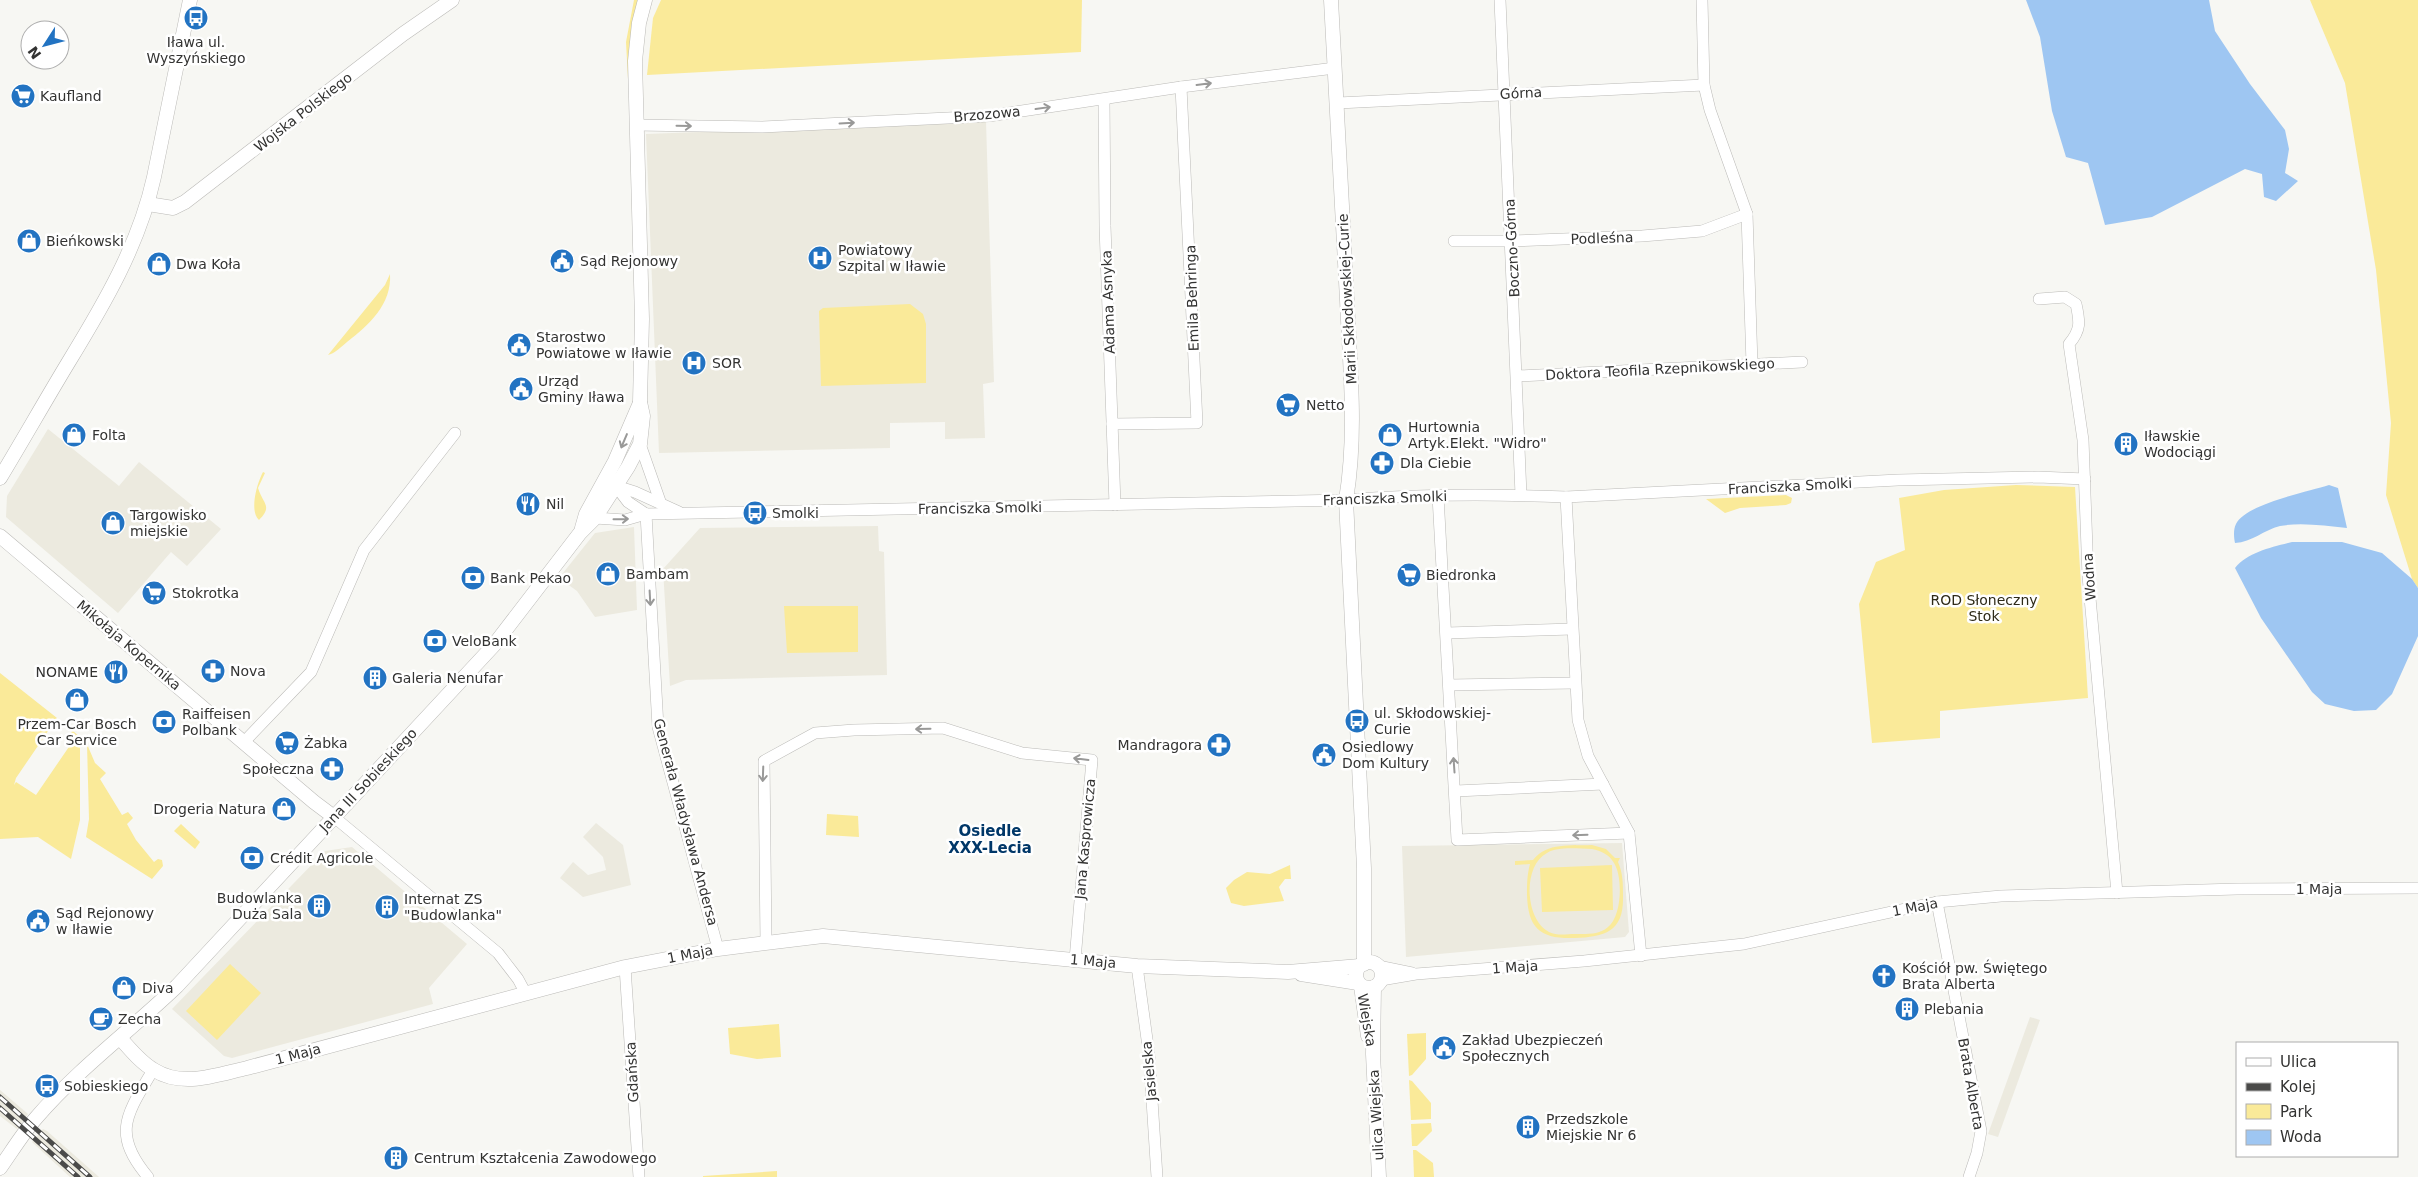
<svg xmlns="http://www.w3.org/2000/svg" width="2418" height="1177" font-family="'DejaVu Sans',sans-serif">
<style>
.built{fill:#eceadf}
.green{fill:#faea99;fill-rule:evenodd}
.water{fill:#9ec6f2}
.lines{fill:none;stroke-linecap:round;stroke-linejoin:round}
.minor-casing{stroke:#bbbab7;stroke-width:12}
.tertiary-casing{stroke:#bbbab7;stroke-width:15}
.minor{stroke:#fff;stroke-width:11}
.tertiary{stroke:#fff;stroke-width:14}
.rail-casing{stroke:#4a4a49;stroke-width:5}
.rail{stroke:#fff;stroke-width:3;stroke-dasharray:9;stroke-linecap:butt}
.oneway{stroke:#999998}
.labels{text-anchor:middle;dominant-baseline:central;stroke-width:5;stroke-linejoin:round;paint-order:stroke}
.poi-label{font-size:14px;fill:#333332;stroke:#fff;text-anchor:start}
.street-label{font-size:14px;fill:#333332;stroke:#fff}
.park-label{font-size:14px;fill:#2e2a18;stroke:#fff}
.neighbourhood-label{font-size:15px;font-weight:bold;fill:#003768;stroke:#fff}
</style>
<rect width="100%" height="100%" fill="#f7f7f3"/>
<g class="built">
<path d="M986,121L994,382L983,384L985,438L945,439V422L890,423V448L659,453L646,134Z"/>
<path d="M48,429L119,486L139,462L221,529L187,566L171,552L118,613L6,517L7,496Z"/>
<path d="M878,526L879,551L884,552L887,675L686,680L670,686L663,569L700,528Z"/>
<path d="M634,527L637,610L595,617L577,591L559,578L595,533Z"/>
<path d="M596,823L623,845L631,885L583,897L560,878L573,862L588,875L606,870L603,857L583,837Z"/>
<path d="M1622,843L1629,932L1625,937L1406,957L1402,846Z"/>
<path d="M352,847L467,944L429,988L433,1004L232,1058L224,1056L172,1009L325,851Z"/>
<path d="M2030,1017L2040,1020L1998,1137L1988,1134Z"/>
<path d="M0,1090L28,1114L17,1129L0,1116Z"/>
<path d="M43,1129L47,1131L99,1177H70L32,1142Z"/>
</g>
<g class="green">
<path d="M634,0H639L629,47L628,79L626,42Z"/>
<path d="M661,0H1082L1081,52L647,75L653,18Z"/>
<path d="M2310,0H2418V588L2412,579L2386,495L2391,423L2376,270L2345,83Z"/>
<path d="M390,274C392,304 369,325 347,342C341,347 334,354 328,355L385,285Z"/>
<path d="M910,304L923,314L926,324V383L821,386L819,311L823,308Z"/>
<path d="M263,472L265,473L258,488C263,504 273,506 259,520C249,511 257,483 263,472Z"/>
<path d="M2016,485L2075,487L2088,698L1940,711V738L1872,743L1859,604L1876,562L1905,550L1899,498L1944,490Z"/>
<path d="M1786,495L1792,498L1791,503L1786,505L1740,508L1725,513L1706,499Z"/>
<path d="M784,606H858V652L787,653Z"/>
<path d="M0,673L57,718L16,778L14,785L16,782L36,795L75,738L71,732L73,731L80,737V820L71,859L38,837L0,839Z"/>
<path d="M87,744L95,763L106,773L100,779L122,815L128,812L133,818L127,824L136,840L154,862L158,859L162,860L163,866L152,879L86,837L89,819Z"/>
<path d="M827,814L858,816L859,837L826,835Z"/>
<path d="M181,824L200,842L195,849L174,831Z"/>
<path d="M1592,845L1606,849L1615,858H1620L1618,862C1623,873 1623,884 1623,896C1624,931 1606,937 1574,938C1541,939 1528,929 1527,895C1527,884 1527,875 1530,864L1515,865V861L1533,860C1547,842 1571,846 1592,845ZM1592,849C1601,851 1609,854 1614,863C1623,877 1622,916 1608,927C1599,935 1587,934 1575,934C1567,934 1557,936 1549,932C1525,920 1522,866 1547,853C1559,846 1578,849 1592,849Z"/>
<path d="M1290,865L1291,879H1285L1279,887L1284,901L1244,906L1231,903L1226,888L1234,880L1247,872L1270,874Z"/>
<path d="M1612,865L1613,910L1542,912L1540,868Z"/>
<path d="M230,964L261,993L217,1040L186,1011Z"/>
<path d="M779,1024L781,1057L757,1059L730,1054L728,1028Z"/>
<path d="M1426,1033V1059L1412,1075L1409,1076L1407,1034Z"/>
<path d="M1409,1080L1412,1081L1431,1103V1119L1411,1120Z"/>
<path d="M1431,1123L1432,1131L1417,1146H1412L1411,1124Z"/>
<path d="M1413,1150H1416L1433,1163L1434,1177H1414Z"/>
<path d="M777,1171V1177H703V1176Z"/>
</g>
<g class="water">
<path d="M2026,0H2209L2215,31L2250,84L2285,130L2289,149L2285,173L2298,181L2276,201L2264,197L2262,174L2245,169L2152,217L2105,225L2088,163L2066,157L2052,111L2040,37Z"/>
<path d="M2329,485L2338,488L2347,528C2325,526 2302,522 2280,526C2264,530 2252,542 2235,543C2234,538 2233,530 2236,524C2246,504 2307,492 2329,485Z"/>
<path d="M2292,542H2342L2382,553L2412,579L2418,588V636L2392,694L2376,710L2354,711L2325,704L2312,692L2261,618L2235,568C2248,552 2272,547 2292,542Z"/>
</g>
<g class="lines">
<defs>
<g id="minor">
<path d="M1500,0L1521,495"/>
<path d="M1702,0L1704,85L1710,110L1747,214L1752,364"/>
<path d="M1104,100L1105,226L1115,505"/>
<path d="M1338,103L1704,85"/>
<path d="M636,125L762,127L989,116L1181,87L1335,68"/>
<path d="M1454,241H1512L1642,236L1702,231L1747,214"/>
<path d="M2039,299L2065,297L2076,304C2080,322 2081,330 2069,344L2083,440L2088,576L2117,893"/>
<path d="M1517,376L1802,362"/>
<path d="M1112,424L1197,423L1181,87"/>
<path d="M640,444L661,504"/>
<path d="M615,485L628,502L646,514"/>
<path d="M616,486L635,492L679,512"/>
<path d="M1438,496L1457,840L1629,833"/>
<path d="M1566,497L1578,720L1588,756L1629,833L1641,956"/>
<path d="M646,514L658,727L718,949"/>
<path d="M595,518L625,520L646,514L1346,500C1419,494 1493,494 1566,497L1898,480L2038,477L2085,479"/>
<path d="M1447,633L1572,629"/>
<path d="M1449,685L1575,683"/>
<path d="M244,742L311,672L364,550L455,433"/>
<path d="M1456,791L1603,784"/>
<path d="M334,817L498,953L518,979L525,992"/>
<path d="M1937,902L1981,1131L1977,1153L1969,1177"/>
<path d="M766,942L764,761L815,733L854,730L943,728L1022,753L1092,760L1075,960"/>
<path d="M1137,966L1149,1054L1157,1177"/>
<path d="M1378,966L1412,973"/>
<path d="M625,967L639,1177"/>
<path d="M1381,980L1416,974L1584,961L1744,944L1937,902L2001,896L2237,889L2418,888"/>
<path d="M148,1177C111,1133 127,1114 153,1070"/>
</g>
<g id="tertiary">
<path d="M1331,0C1336,100 1342,200 1347,300C1350,367 1357,434 1346,500L1364,868V964"/>
<path d="M148,204L173,208L185,202L403,34L452,0"/>
<path d="M0,478C23,440 45,401 68,363C104,304 139,245 154,177L190,0"/>
<path d="M582,528L586,514L615,461L640,403"/>
<path d="M0,536L314,802L334,817"/>
<circle cx="1369" cy="975" r="13"/>
<path d="M1301,974L1358,983"/>
<path d="M1361,986L1368,1036"/>
<path d="M1374,987L1373,1054L1379,1177"/>
<path d="M120,1038C130,1049 141,1063 154,1070C183,1088 216,1075 247,1068L625,967L718,949L823,936L1137,966L1288,972L1360,966"/>
<path d="M0,1168C12,1151 23,1133 36,1118C78,1069 131,1030 177,986L494,645L580,533L595,518L628,467L640,444L643,416L640,402L642,319L635,61L639,23L645,0"/>
</g>
</defs>
<use href="#minor" class="minor-casing"/>
<use href="#tertiary" class="tertiary-casing"/>
<use href="#minor" class="minor"/>
<use href="#tertiary" class="tertiary"/>
<defs>
<g id="rail">
<path d="M0,1097L90,1177"/>
<path d="M0,1108L78,1177"/>
</g>
</defs>
<use href="#rail" class="rail-casing"/>
<use href="#rail" class="rail"/>
</g>
<defs><path id="oneway-shaft" d="M-6 0H5M1.5-3L5.5 0L1.5 3" fill="none" stroke-width="1.6" stroke-linecap="round" stroke-linejoin="round" transform="scale(1.25)"/></defs>
<g class="oneway">
<use href="#oneway-shaft" transform="translate(1204 84) rotate(-7)"/>
<use href="#oneway-shaft" transform="translate(1043 108) rotate(-8)"/>
<use href="#oneway-shaft" transform="translate(847 123) rotate(-3)"/>
<use href="#oneway-shaft" transform="translate(684 126) rotate(1)"/>
<use href="#oneway-shaft" transform="translate(624 441) rotate(113)"/>
<use href="#oneway-shaft" transform="translate(621 519) rotate(-1)"/>
<use href="#oneway-shaft" transform="translate(650 598) rotate(87)"/>
<use href="#oneway-shaft" transform="translate(923 729) rotate(179)"/>
<use href="#oneway-shaft" transform="translate(1081 759) rotate(-173)"/>
<use href="#oneway-shaft" transform="translate(1454 765) rotate(-94)"/>
<use href="#oneway-shaft" transform="translate(763 774) rotate(92)"/>
<use href="#oneway-shaft" transform="translate(1580 835) rotate(178)"/>
</g>
<defs>
<symbol id="bus-disc" viewBox="-11 -11 22 22"><circle r="9.5" fill="#2273c2" stroke="#fff"/><path d="M-5-6H5V4H4V6H2V4H-2V6H-4V4H-5ZM-3.5-4V0h7V-4ZM-3.5 1.2v1.5H-2V1.2ZM2 1.2v1.5H3.5V1.2Z" fill="#fff"/></symbol>
<symbol id="supermarket-disc" viewBox="-11 -11 22 22"><circle r="9.5" fill="#2273c2" stroke="#fff"/><path d="M-6-5.5h2.5l.6 2H6L4.5 2H-2.5L-4.4-4H-6ZM-1.5 3.2a1.3 1.3 0 1 0 .1 0ZM3 3.2a1.3 1.3 0 1 0 .1 0Z" fill="#fff"/></symbol>
<symbol id="shop-disc" viewBox="-11 -11 22 22"><circle r="9.5" fill="#2273c2" stroke="#fff"/><path d="M-5-2.5h2.3a2.7 3.5 0 0 1 5.4 0H5L5.5 6h-11ZM-1.5-2.5h3a1.5 2.3 0 0 0-3 0Z" fill="#fff"/></symbol>
<symbol id="hospital-disc" viewBox="-11 -11 22 22"><circle r="9.5" fill="#2273c2" stroke="#fff"/><path d="M-5-5h3v3.5h4V-5h3V5h-3V1.5h-4V5h-3Z" fill="#fff"/></symbol>
<symbol id="civic-disc" viewBox="-11 -11 22 22"><circle r="9.5" fill="#2273c2" stroke="#fff"/><path d="M-.6-6.5H3V-4.5H.6V-3L4-1V1h2V6H-6V1h2V-1L-.6-3ZM-1.2 2.5V6h2.4V2.5Z" fill="#fff"/></symbol>
<symbol id="building-disc" viewBox="-11 -11 22 22"><circle r="9.5" fill="#2273c2" stroke="#fff"/><path d="M-4-6H4V6H1V3H-1V6H-4ZM-2.5-4.3h1.7v1.8h-1.7ZM.8-4.3h1.7v1.8H.8ZM-2.5-1h1.7V.8h-1.7ZM.8-1h1.7V.8H.8Z" fill="#fff"/></symbol>
<symbol id="pharmacy-disc" viewBox="-11 -11 22 22"><circle r="9.5" fill="#2273c2" stroke="#fff"/><path d="M-2-6h4v4h4v4h-4v4h-4v-4h-4v-4h4Z" fill="#fff"/></symbol>
<symbol id="restaurant-disc" viewBox="-11 -11 22 22"><circle r="9.5" fill="#2273c2" stroke="#fff"/><path d="M-5-6h1v4h1v-4h1v4h1v-4h1v5L-1.5 .5V6h-2V.5L-5-1ZM5-6V6H3V1.5H1.5Q1.5-4 5-6Z" fill="#fff"/></symbol>
<symbol id="bank-disc" viewBox="-11 -11 22 22"><circle r="9.5" fill="#2273c2" stroke="#fff"/><path d="M-6-4H6V4H-6ZM0-2.3a2.3 2.3 0 1 0 0 4.6a2.3 2.3 0 1 0 0-4.6Z" fill="#fff"/></symbol>
<symbol id="church-disc" viewBox="-11 -11 22 22"><circle r="9.5" fill="#2273c2" stroke="#fff"/><path d="M-1.2-6h2.4v3.5h3.3v2.4h-3.3V6h-2.4V-.1h-3.3v-2.4h3.3Z" fill="#fff"/></symbol>
<symbol id="cafe-disc" viewBox="-11 -11 22 22"><circle r="9.5" fill="#2273c2" stroke="#fff"/><path d="M-5.5-4.5H6V0H3Q3 3.5 0 3.5H-2.5Q-5.5 3.5-5.5 0ZM3-3.2v2h1.7v-2ZM-6 4.5H4V6H-6Z" fill="#fff"/></symbol>
</defs>
<g fill-rule="evenodd">
<use href="#bus-disc" x="182" y="4" width="28" height="28"/>
<use href="#supermarket-disc" x="9" y="82" width="28" height="28"/>
<use href="#shop-disc" x="15" y="227" width="28" height="28"/>
<use href="#hospital-disc" x="806" y="244" width="28" height="28"/>
<use href="#civic-disc" x="548" y="247" width="28" height="28"/>
<use href="#shop-disc" x="145" y="250" width="28" height="28"/>
<use href="#civic-disc" x="505" y="331" width="28" height="28"/>
<use href="#hospital-disc" x="680" y="349" width="28" height="28"/>
<use href="#civic-disc" x="507" y="375" width="28" height="28"/>
<use href="#supermarket-disc" x="1274" y="391" width="28" height="28"/>
<use href="#shop-disc" x="60" y="421" width="28" height="28"/>
<use href="#shop-disc" x="1376" y="421" width="28" height="28"/>
<use href="#building-disc" x="2112" y="430" width="28" height="28"/>
<use href="#pharmacy-disc" x="1368" y="449" width="28" height="28"/>
<use href="#restaurant-disc" x="514" y="490" width="28" height="28"/>
<use href="#bus-disc" x="741" y="499" width="28" height="28"/>
<use href="#shop-disc" x="99" y="509" width="28" height="28"/>
<use href="#shop-disc" x="594" y="560" width="28" height="28"/>
<use href="#supermarket-disc" x="1395" y="561" width="28" height="28"/>
<use href="#bank-disc" x="459" y="564" width="28" height="28"/>
<use href="#supermarket-disc" x="140" y="579" width="28" height="28"/>
<use href="#bank-disc" x="421" y="627" width="28" height="28"/>
<use href="#pharmacy-disc" x="199" y="657" width="28" height="28"/>
<use href="#restaurant-disc" x="102" y="658" width="28" height="28"/>
<use href="#building-disc" x="361" y="664" width="28" height="28"/>
<use href="#shop-disc" x="63" y="686" width="28" height="28"/>
<use href="#bus-disc" x="1343" y="707" width="28" height="28"/>
<use href="#bank-disc" x="150" y="708" width="28" height="28"/>
<use href="#supermarket-disc" x="273" y="729" width="28" height="28"/>
<use href="#pharmacy-disc" x="1205" y="731" width="28" height="28"/>
<use href="#civic-disc" x="1310" y="741" width="28" height="28"/>
<use href="#pharmacy-disc" x="318" y="755" width="28" height="28"/>
<use href="#shop-disc" x="270" y="795" width="28" height="28"/>
<use href="#bank-disc" x="238" y="844" width="28" height="28"/>
<use href="#building-disc" x="305" y="892" width="28" height="28"/>
<use href="#building-disc" x="373" y="893" width="28" height="28"/>
<use href="#civic-disc" x="24" y="907" width="28" height="28"/>
<use href="#church-disc" x="1870" y="962" width="28" height="28"/>
<use href="#shop-disc" x="110" y="974" width="28" height="28"/>
<use href="#building-disc" x="1893" y="995" width="28" height="28"/>
<use href="#cafe-disc" x="87" y="1005" width="28" height="28"/>
<use href="#civic-disc" x="1430" y="1034" width="28" height="28"/>
<use href="#bus-disc" x="33" y="1072" width="28" height="28"/>
<use href="#building-disc" x="1514" y="1113" width="28" height="28"/>
<use href="#building-disc" x="382" y="1144" width="28" height="28"/>
</g>
<g class="labels">
<g class="poi-label">
<text x="196" y="42" text-anchor="middle">Iława ul.<tspan x="196" dy="16">Wyszyńskiego</tspan></text>
<text x="40" y="96">Kaufland</text>
<text x="46" y="241">Bieńkowski</text>
<text x="838" y="250">Powiatowy<tspan x="838" dy="16">Szpital w Iławie</tspan></text>
<text x="580" y="261">Sąd Rejonowy</text>
<text x="176" y="264">Dwa Koła</text>
<text x="536" y="337">Starostwo<tspan x="536" dy="16">Powiatowe w Iławie</tspan></text>
<text x="712" y="363">SOR</text>
<text x="538" y="381">Urząd<tspan x="538" dy="16">Gminy Iława</tspan></text>
<text x="1306" y="405">Netto</text>
<text x="1408" y="427">Hurtownia<tspan x="1408" dy="16">Artyk.Elekt. "Widro"</tspan></text>
<text x="92" y="435">Folta</text>
<text x="2144" y="436">Iławskie<tspan x="2144" dy="16">Wodociągi</tspan></text>
<text x="1400" y="463">Dla Ciebie</text>
<text x="546" y="504">Nil</text>
<text x="772" y="513">Smolki</text>
<text x="130" y="515">Targowisko<tspan x="130" dy="16">miejskie</tspan></text>
<text x="626" y="574">Bambam</text>
<text x="1426" y="575">Biedronka</text>
<text x="490" y="578">Bank Pekao</text>
<text x="172" y="593">Stokrotka</text>
<text x="452" y="641">VeloBank</text>
<text x="230" y="671">Nova</text>
<text x="98" y="672" text-anchor="end">NONAME</text>
<text x="392" y="678">Galeria Nenufar</text>
<text x="1374" y="713">ul. Skłodowskiej-<tspan x="1374" dy="16">Curie</tspan></text>
<text x="182" y="714">Raiffeisen<tspan x="182" dy="16">Polbank</tspan></text>
<text x="77" y="724" text-anchor="middle">Przem-Car Bosch<tspan x="77" dy="16">Car Service</tspan></text>
<text x="304" y="743">Żabka</text>
<text x="1202" y="745" text-anchor="end">Mandragora</text>
<text x="1342" y="747">Osiedlowy<tspan x="1342" dy="16">Dom Kultury</tspan></text>
<text x="314" y="769" text-anchor="end">Społeczna</text>
<text x="266" y="809" text-anchor="end">Drogeria Natura</text>
<text x="270" y="858">Crédit Agricole</text>
<text x="302" y="898" text-anchor="end">Budowlanka<tspan x="302" dy="16">Duża Sala</tspan></text>
<text x="404" y="899">Internat ZS<tspan x="404" dy="16">"Budowlanka"</tspan></text>
<text x="56" y="913">Sąd Rejonowy<tspan x="56" dy="16">w Iławie</tspan></text>
<text x="1902" y="968">Kościół pw. Świętego<tspan x="1902" dy="16">Brata Alberta</tspan></text>
<text x="142" y="988">Diva</text>
<text x="1924" y="1009">Plebania</text>
<text x="118" y="1019">Zecha</text>
<text x="1462" y="1040">Zakład Ubezpieczeń<tspan x="1462" dy="16">Społecznych</tspan></text>
<text x="64" y="1086">Sobieskiego</text>
<text x="1546" y="1119">Przedszkole<tspan x="1546" dy="16">Miejskie Nr 6</tspan></text>
<text x="414" y="1158">Centrum Kształcenia Zawodowego</text>
</g>
<g class="street-label">
<text transform="translate(1521 93) rotate(-3)">Górna</text>
<text transform="translate(303 112) rotate(-38)">Wojska Polskiego</text>
<text transform="translate(987 114) rotate(-5)">Brzozowa</text>
<text transform="translate(1602 238) rotate(-2)">Podleśna</text>
<text transform="translate(1512 248) rotate(-93)">Boczno-Górna</text>
<text transform="translate(1192 298) rotate(-92)">Emila Behringa</text>
<text transform="translate(1347 299) rotate(-93)">Marii Skłodowskiej-Curie</text>
<text transform="translate(1108 302) rotate(-92)">Adama Asnyka</text>
<text transform="translate(1660 369) rotate(-3)">Doktora Teofila Rzepnikowskiego</text>
<text transform="translate(1790 486) rotate(-3)">Franciszka Smolki</text>
<text transform="translate(1385 498) rotate(-2)">Franciszka Smolki</text>
<text transform="translate(980 508) rotate(-1)">Franciszka Smolki</text>
<text transform="translate(2089 577) rotate(-94)">Wodna</text>
<text transform="translate(129 645) rotate(40)">Mikołaja Kopernika</text>
<text transform="translate(368 780) rotate(-47)">Jana III Sobieskiego</text>
<text transform="translate(686 822) rotate(75)">Generała Władysława Andersa</text>
<text transform="translate(1085 839) rotate(-85)">Jana Kasprowicza</text>
<text x="2319" y="889">1 Maja</text>
<text transform="translate(1915 907) rotate(-11)">1 Maja</text>
<text transform="translate(690 954) rotate(-11)">1 Maja</text>
<text transform="translate(1093 961) rotate(5)">1 Maja</text>
<text transform="translate(1515 967) rotate(-4)">1 Maja</text>
<text transform="translate(1367 1020) rotate(80)">Wiejska</text>
<text transform="translate(298 1054) rotate(-15)">1 Maja</text>
<text transform="translate(1149 1071) rotate(-95)">Jasielska</text>
<text transform="translate(632 1072) rotate(-93)">Gdańska</text>
<text transform="translate(1971 1084) rotate(80)">Brata Alberta</text>
<text transform="translate(1376 1115) rotate(-93)">ulica Wiejska</text>
</g>
<g class="park-label">
<text x="1984" y="600">ROD Słoneczny<tspan x="1984" dy="16">Stok</tspan></text>
</g>
<g class="neighbourhood-label">
<text x="990" y="831">Osiedle<tspan x="990" dy="17">XXX-Lecia</tspan></text>
</g>
</g>
<rect x="2236" y="1042" width="162" height="115" fill="#ffffff" stroke="#adadad"/>
<rect x="2246" y="1058" width="25" height="8" fill="#ffffff" stroke="#adadad"/>
<text x="2280" y="1067" font-size="15" fill="#333332">Ulica</text>
<rect x="2246" y="1083" width="25" height="8" fill="#4a4a49" stroke="#adadad"/>
<text x="2280" y="1092" font-size="15" fill="#333332">Kolej</text>
<rect x="2246" y="1104" width="25" height="15" fill="#faea99" stroke="#adadad"/>
<text x="2280" y="1117" font-size="15" fill="#333332">Park</text>
<rect x="2246" y="1130" width="25" height="15" fill="#9ec6f2" stroke="#adadad"/>
<text x="2280" y="1142" font-size="15" fill="#333332">Woda</text>
<g transform="translate(45 45) rotate(234)"><circle r="24" fill="#ffffff" stroke="#adadad"/>
<path d="M0-4L9 19L0 12L-9 19Z" fill="#2273c2"/>
<text y="-8" font-size="14" font-weight="bold" text-anchor="middle" fill="#333332">N</text>
</g>
</svg>
